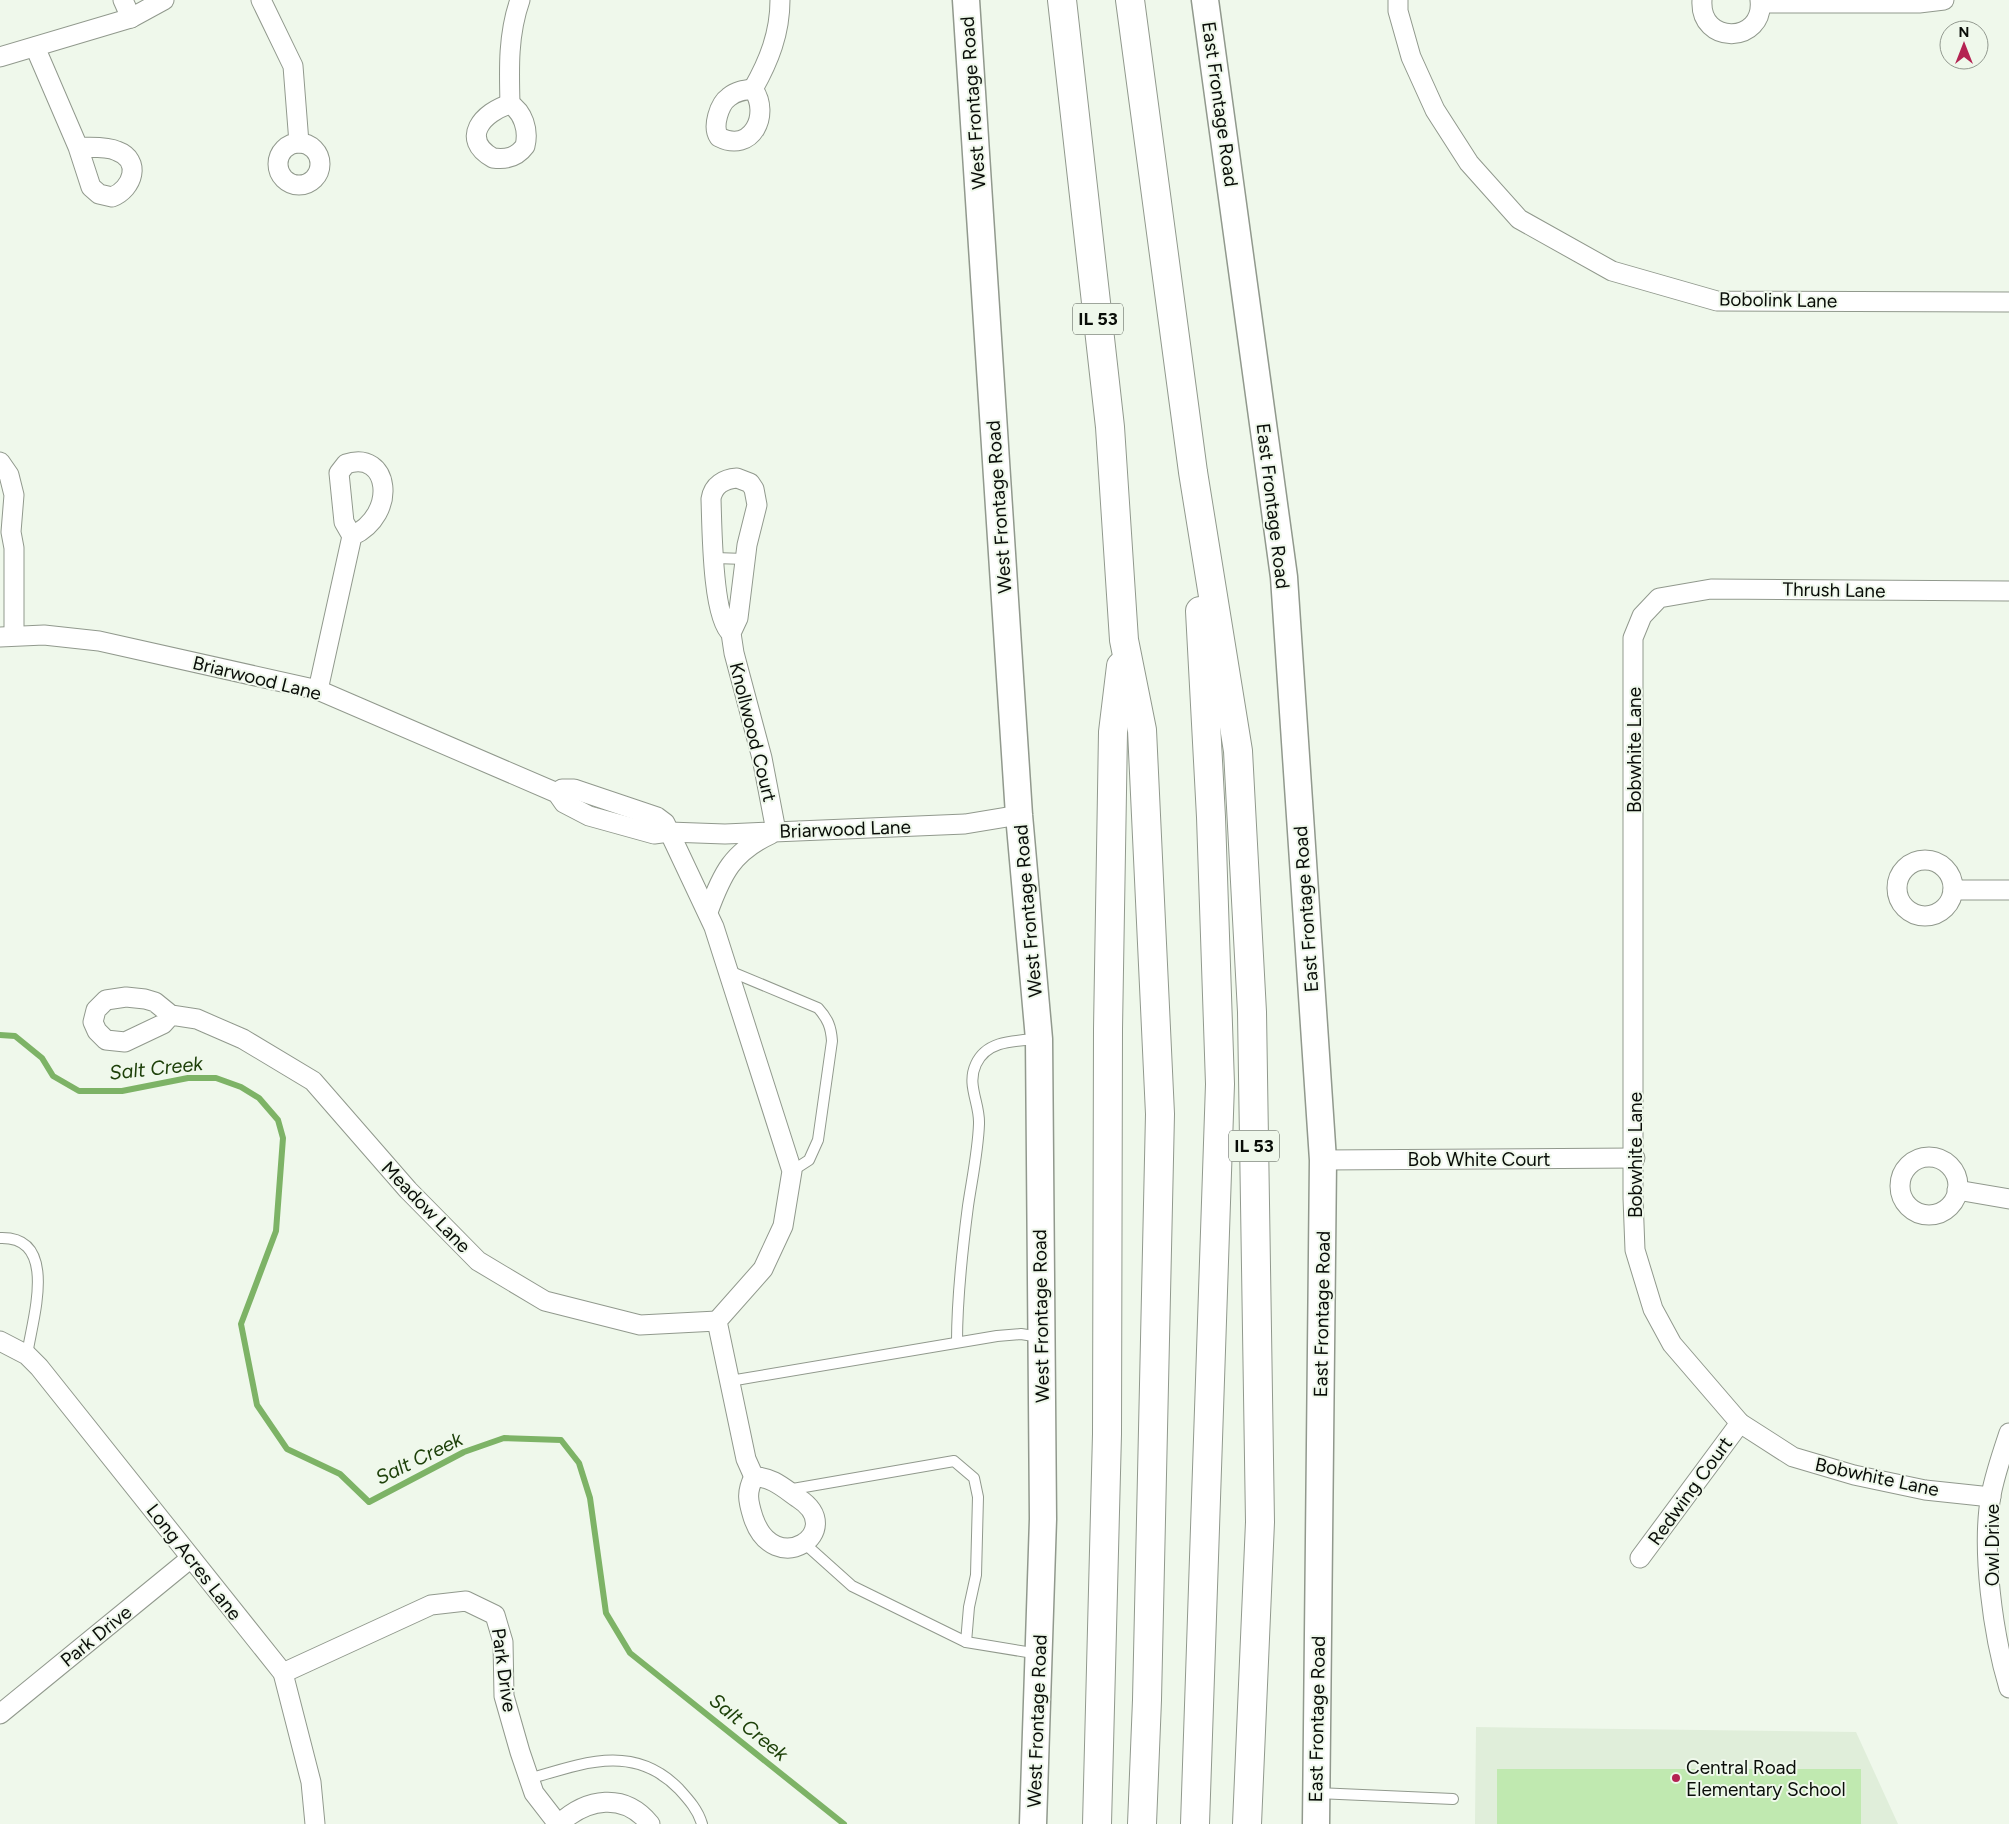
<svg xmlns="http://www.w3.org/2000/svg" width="2009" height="1824" font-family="Figtree,sans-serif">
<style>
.built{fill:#e0eeda}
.green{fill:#c0e9b0}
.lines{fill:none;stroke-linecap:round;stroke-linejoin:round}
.stream{stroke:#7db366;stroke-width:6}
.lane-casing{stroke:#91998d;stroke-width:12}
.street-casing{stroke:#91998d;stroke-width:21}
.secondary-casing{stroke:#91998d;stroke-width:29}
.highway-casing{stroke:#91998d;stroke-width:30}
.lane{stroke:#fff;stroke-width:10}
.street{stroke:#fff;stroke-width:19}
.secondary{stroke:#fff;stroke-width:26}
.highway{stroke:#fff;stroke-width:28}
.poi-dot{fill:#b42352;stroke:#eff8eb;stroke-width:2}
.labels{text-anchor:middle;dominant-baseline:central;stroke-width:4;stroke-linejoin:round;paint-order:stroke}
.shield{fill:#eff8eb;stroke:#4e544c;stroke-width:1}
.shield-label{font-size:18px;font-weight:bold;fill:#090d08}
.street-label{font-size:19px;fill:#090d08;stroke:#eff8eb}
.poi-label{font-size:19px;fill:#090d08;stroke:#eff8eb;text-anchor:start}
.water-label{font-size:20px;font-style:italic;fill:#1d4009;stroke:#eff8eb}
</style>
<rect width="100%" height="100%" fill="#eff8eb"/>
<path class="built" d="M1476,1727L1856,1732L1898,1824H1475Z"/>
<rect class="green" x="1497" y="1769" width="364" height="55"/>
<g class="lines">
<path class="stream" d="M0,1035L15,1036L42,1058L53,1076L79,1091H122L188,1078H216L241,1087L259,1098L278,1120L283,1138L276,1231L241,1324L257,1405L287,1449L340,1474L369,1502L464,1452L504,1438L561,1440L579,1463L590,1498L606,1613L630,1653L844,1824"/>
<defs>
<g id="lane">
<path d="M715,558L745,559"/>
<path d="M727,970L818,1008C828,1019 831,1027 832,1041L818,1140L809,1160L792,1171"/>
<path d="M0,1238C60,1236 32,1320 27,1355"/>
<path d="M957,1342C957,1297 962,1252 968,1206C972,1179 978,1151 979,1124C980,1103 966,1085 976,1064C987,1040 1015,1041 1039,1039"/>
<path d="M730,1381L997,1336L1021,1334L1040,1337"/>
<path d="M787,1490L954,1461L974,1478L978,1497L976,1575L969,1607L966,1642"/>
<path d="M804,1543L852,1586L966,1642L1039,1654"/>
<path d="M529,1779C583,1763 634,1743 679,1789C689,1800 698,1810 702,1824"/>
<path d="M1317,1793L1453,1799"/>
</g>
<g id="street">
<path d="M123,0L131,18"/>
<path d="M261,0L293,66L299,143"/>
<path d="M1398,0V11L1411,57L1435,110L1469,163L1519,219L1612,271L1717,301L2009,302"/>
<path d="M1702,0C1699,46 1765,44 1760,0"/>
<path d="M1761,3H1919L1944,0"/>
<path d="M35,47L78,147L91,187L99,194L112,197C133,189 142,160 117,151C106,146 90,148 78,147"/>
<path d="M0,57L131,18L164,0"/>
<path d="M753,89C771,114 752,154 719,137C712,127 719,104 729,97C736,91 744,90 753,89Z"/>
<path d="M753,89C769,61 780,33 780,0"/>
<path d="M510,104C523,112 529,130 525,146C517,157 507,160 493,158C459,139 483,112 510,104Z"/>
<path d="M510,104C509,68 508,34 520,0"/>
<circle cx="299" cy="164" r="21"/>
<path d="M0,462L9,475L14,495L11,532L14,548V635"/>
<path d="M731,633C712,618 712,525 711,499C713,485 724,479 737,478L750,483L754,489L757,505L747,545L738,618L731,633L734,653L762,758L776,831"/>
<path d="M0,637L44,635L99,641L318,690L557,793L564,803L589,816L654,834L669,832L725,834L965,824L1019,815"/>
<path d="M318,690L352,536L344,522L339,473L346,464C389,449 399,514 352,536"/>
<path d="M557,793L562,789H574L657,817L665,823L714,927L792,1171L783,1226L763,1269L717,1321L746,1459L754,1477"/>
<circle cx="1925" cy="888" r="28"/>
<path d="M1953,890H2009"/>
<path d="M708,912C722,874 732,852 771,834"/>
<path d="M171,1015L163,1024L125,1042L106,1040L97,1031L93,1022L96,1010L106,1000L126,997L145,999L155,1002L171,1015L197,1019L243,1039L313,1081L408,1190L478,1261L545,1301L640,1325L717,1321"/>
<circle cx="1929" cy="1186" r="29"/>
<path d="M1323,1160L1635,1158"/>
<path d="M1957,1190L2009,1199"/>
<path d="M0,1341L27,1355L39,1367L283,1673L311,1782L315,1824"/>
<path d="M2009,1433C2002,1454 1995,1474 1991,1495C1981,1549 1993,1635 2009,1688"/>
<path d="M754,1477C771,1476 785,1489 798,1498C849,1531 774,1581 753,1517C748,1501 746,1492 754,1477Z"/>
<path d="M1991,1497L1925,1490L1854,1475L1793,1457L1740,1423L1672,1344L1653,1309L1635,1250L1633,1198V638L1642,616L1659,598L1711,589L2009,591"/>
<path d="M1640,1558L1740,1423"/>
<path d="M283,1673L431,1605L466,1601L495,1615L503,1642L504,1696L520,1752L534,1793L558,1824"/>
<path d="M0,1714L191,1558"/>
<path d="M559,1824C587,1798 624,1792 650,1824"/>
</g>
<g id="secondary">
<path d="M966,0L1019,815L1039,1039L1043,1519L1033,1824"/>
<path d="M1205,0L1284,577L1323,1160L1316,1824"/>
</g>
<g id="highway">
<path d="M1062,0L1110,427L1124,640L1142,730L1160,1114L1147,1700L1142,1824"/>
<path d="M1130,0L1193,472L1238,751L1252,1012L1260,1522L1247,1824"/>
<path d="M1097,1824L1107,1434L1108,1029L1113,732L1121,666"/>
<path d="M1195,1824L1220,1084L1211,817L1200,611"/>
</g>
</defs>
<use href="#lane" class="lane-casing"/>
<use href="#street" class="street-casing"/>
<use href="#secondary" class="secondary-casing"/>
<use href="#highway" class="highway-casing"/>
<use href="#lane" class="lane"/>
<use href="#street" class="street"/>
<use href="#secondary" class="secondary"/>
<use href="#highway" class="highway"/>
</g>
<circle class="poi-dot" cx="1676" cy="1778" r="5"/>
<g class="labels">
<g class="shield">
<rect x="1073" y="303.5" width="50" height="31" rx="4"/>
<rect x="1229" y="1130.5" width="50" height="31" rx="4"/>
</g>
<g class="shield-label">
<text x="1098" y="319">IL 53</text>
<text x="1254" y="1146">IL 53</text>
</g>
<g class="street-label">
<text transform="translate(973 103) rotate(-94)">West Frontage Road</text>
<text transform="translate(1220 104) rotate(82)">East Frontage Road</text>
<text transform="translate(1778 300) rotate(1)">Bobolink Lane</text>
<text transform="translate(1273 506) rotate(83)">East Frontage Road</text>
<text transform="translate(999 507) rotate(-94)">West Frontage Road</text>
<text transform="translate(1834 590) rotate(1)">Thrush Lane</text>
<text transform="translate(257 678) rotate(14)">Briarwood Lane</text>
<text transform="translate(753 732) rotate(76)">Knollwood Court</text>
<text transform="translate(1634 750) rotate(-90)">Bobwhite Lane</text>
<text transform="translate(845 829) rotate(-2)">Briarwood Lane</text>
<text transform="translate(1306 909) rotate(-94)">East Frontage Road</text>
<text transform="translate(1028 911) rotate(-95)">West Frontage Road</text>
<text transform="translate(1635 1155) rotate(-90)">Bobwhite Lane</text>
<text x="1479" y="1159">Bob White Court</text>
<text transform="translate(426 1207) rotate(46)">Meadow Lane</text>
<text transform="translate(1322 1314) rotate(-89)">East Frontage Road</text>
<text transform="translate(1041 1316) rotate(-91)">West Frontage Road</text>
<text transform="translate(1877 1477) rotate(12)">Bobwhite Lane</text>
<text transform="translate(1690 1491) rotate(-54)">Redwing Court</text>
<text transform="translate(1992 1545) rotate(-90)">Owl Drive</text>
<text transform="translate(194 1562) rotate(52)">Long Acres Lane</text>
<text transform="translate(96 1636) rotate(-39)">Park Drive</text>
<text transform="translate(504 1670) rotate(82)">Park Drive</text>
<text transform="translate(1317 1719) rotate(-89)">East Frontage Road</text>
<text transform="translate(1037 1721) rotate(-88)">West Frontage Road</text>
</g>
<g class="poi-label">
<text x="1686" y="1767">Central Road<tspan x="1686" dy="22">Elementary School</tspan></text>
</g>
<g class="water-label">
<text transform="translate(156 1068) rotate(-6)">Salt Creek</text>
<text transform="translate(419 1458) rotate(-26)">Salt Creek</text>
<text transform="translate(749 1727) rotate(39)">Salt Creek</text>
</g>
</g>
<g transform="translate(1964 45)"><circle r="24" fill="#eff8eb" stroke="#939a90"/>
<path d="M0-4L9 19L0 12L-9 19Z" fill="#b42352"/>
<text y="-8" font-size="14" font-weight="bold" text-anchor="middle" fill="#090d08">N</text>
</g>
</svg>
